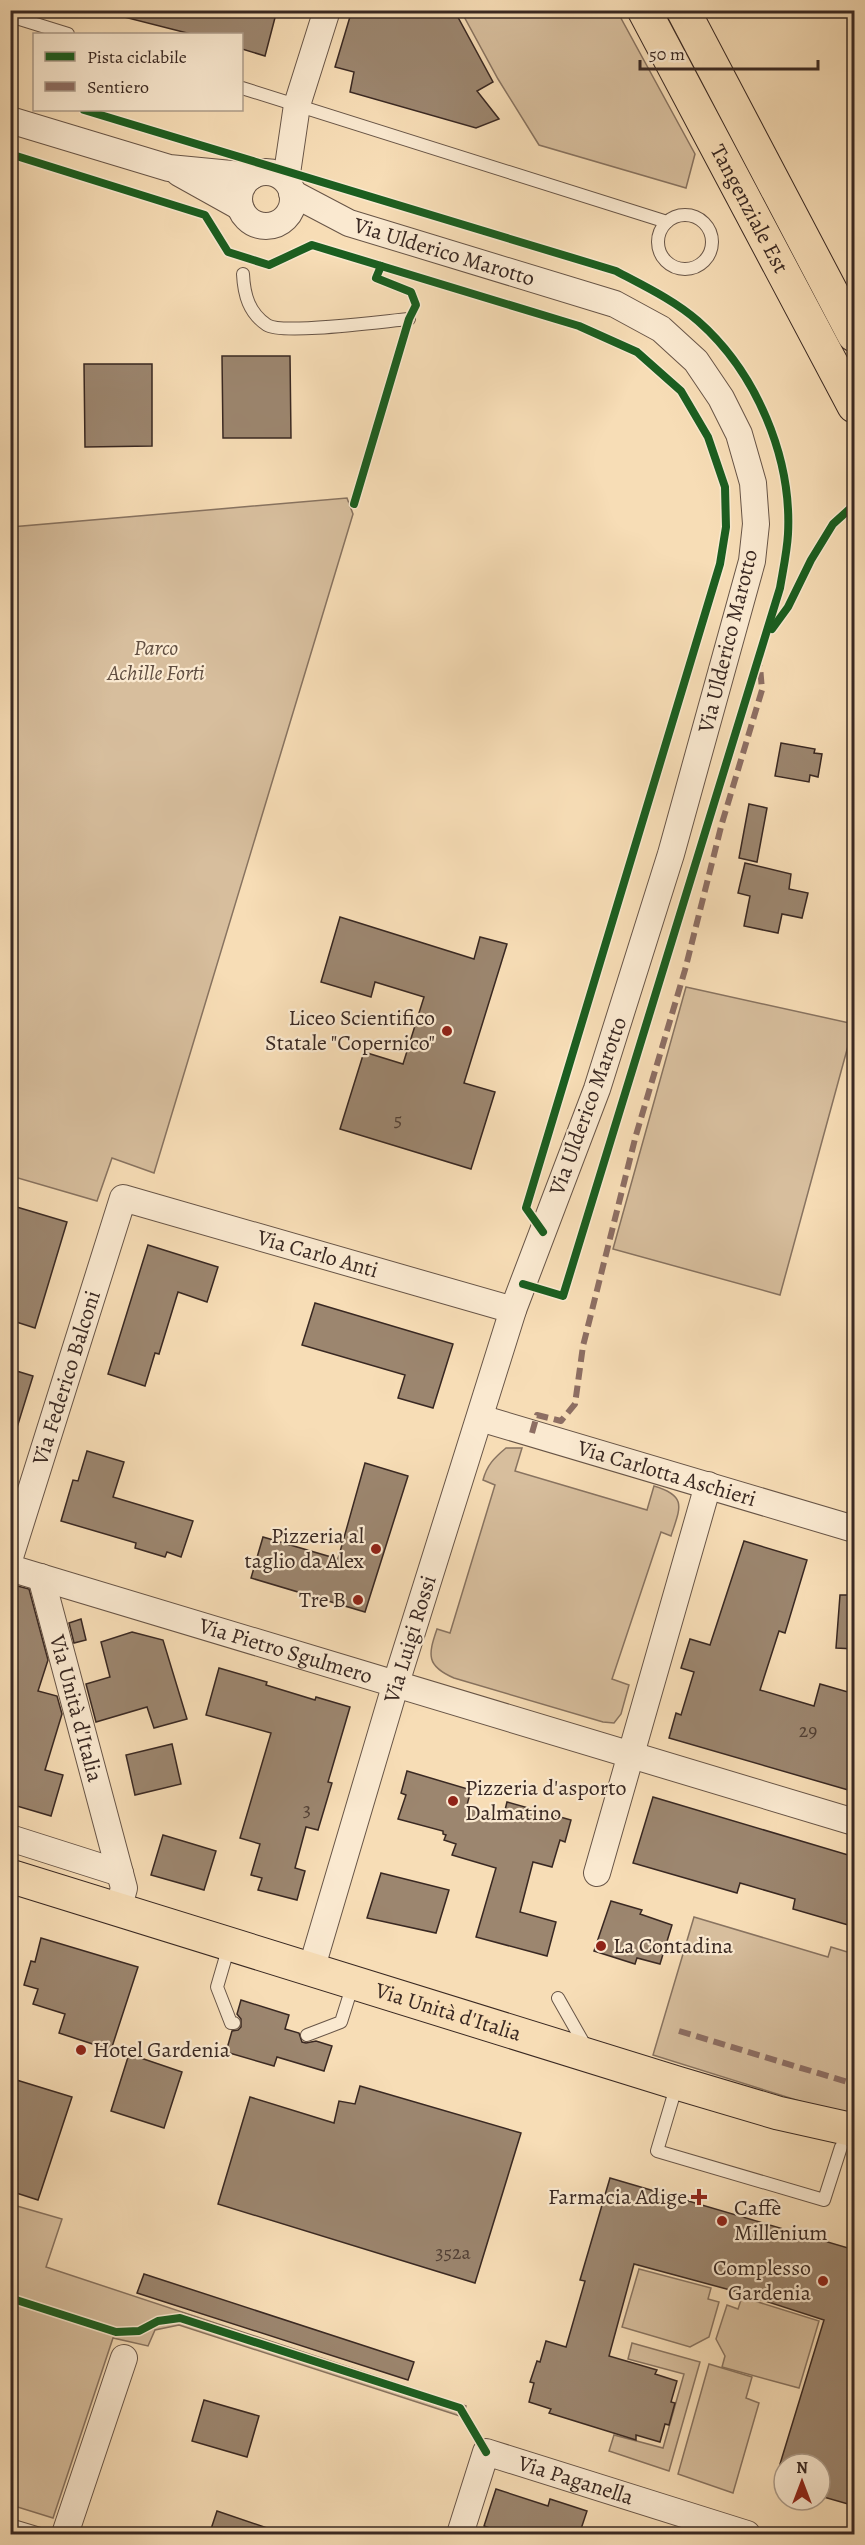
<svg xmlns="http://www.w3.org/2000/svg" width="865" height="2545" font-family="Alegreya,serif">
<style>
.green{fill:#d7be9d;stroke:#887360;stroke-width:1.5}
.building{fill:#9c866f;stroke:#392822;stroke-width:1.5}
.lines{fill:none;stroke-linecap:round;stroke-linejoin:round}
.lane-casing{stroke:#685547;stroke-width:14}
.street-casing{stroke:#685547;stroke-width:28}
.primary-casing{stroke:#392822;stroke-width:35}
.highway-casing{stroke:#392822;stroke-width:35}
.lane{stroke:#fae9d0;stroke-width:12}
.street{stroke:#fae9d0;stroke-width:26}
.primary{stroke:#f7ddb6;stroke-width:33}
.highway{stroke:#f7ddb6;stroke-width:33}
.quiet{stroke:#8d6e63;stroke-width:6;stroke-dasharray:12 6;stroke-linecap:butt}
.cycleway-casing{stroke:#fae9d0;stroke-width:11}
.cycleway{stroke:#1b5e20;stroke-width:8}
.poi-dot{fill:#8f2418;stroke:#fae9d0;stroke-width:2}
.labels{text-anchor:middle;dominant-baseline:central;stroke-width:4.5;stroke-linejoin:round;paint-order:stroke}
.number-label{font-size:20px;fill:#524035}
.street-label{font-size:22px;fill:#392822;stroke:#fae9d0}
.park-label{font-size:22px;font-style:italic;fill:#604e41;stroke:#fae9d0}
.poi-label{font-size:22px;fill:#392822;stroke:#fae9d0;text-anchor:end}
</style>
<rect width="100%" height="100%" fill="#f7ddb6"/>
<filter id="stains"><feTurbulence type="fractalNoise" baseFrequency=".00333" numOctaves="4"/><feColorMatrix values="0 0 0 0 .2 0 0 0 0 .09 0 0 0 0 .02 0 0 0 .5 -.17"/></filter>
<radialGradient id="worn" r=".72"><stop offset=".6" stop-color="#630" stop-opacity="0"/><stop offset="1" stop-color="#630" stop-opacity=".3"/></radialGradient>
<g class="green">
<path d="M461,11H617L695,154L686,188L539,145L498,79Z"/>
<path d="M347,498L353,514L154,1173L112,1158L97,1201L11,1176V527Z"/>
<path d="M686,987L854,1024L780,1295L613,1249Z"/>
<path d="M506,1448H522L515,1471L647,1510L654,1486C688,1496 680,1508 671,1536L661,1532L612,1679L629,1685L621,1714L614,1723L603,1722L454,1678C426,1666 428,1655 437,1629L450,1633L495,1485L483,1480C487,1465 494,1458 506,1448Z"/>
<path d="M694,1917L828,1957L831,1947L854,1954V2118L653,2055Z"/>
<path d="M10,2204L62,2219L46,2267L466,2406L463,2417L179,2325L155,2330L148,2346L113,2338L53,2518L11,2505Z"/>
<path d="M639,2269L711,2288L708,2299L719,2302L709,2337L690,2347L622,2327Z"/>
<path d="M742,2297L819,2321L799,2388L722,2367L725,2356L716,2339L727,2305L738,2309Z"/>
<path d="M632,2343L700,2362L669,2471L609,2451L614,2435L663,2448L684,2374L628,2359Z"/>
<path d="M709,2364L752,2377L746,2398L759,2403L733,2493L678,2474Z"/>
</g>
<g class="building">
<path d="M125,10H277L265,56L242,49V34H191L124,17Z"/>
<path d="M352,10H454L493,82L477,91L499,119L476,128L350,92L354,72L335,67Z"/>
<path d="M222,356H290L291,438H223Z"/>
<path d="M84,364H152V446L85,447Z"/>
<path d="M781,743L815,749L814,753L822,754L818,777L810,775L809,782L775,776Z"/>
<path d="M749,804L767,808L757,862L739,858Z"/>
<path d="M745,863L791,874L789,889L808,893L802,918L782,914L778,933L744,926L750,896L738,893Z"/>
<path d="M340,917L474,959L480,937L507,944L464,1083L495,1092L471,1169L340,1129L364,1052L403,1064L424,997L375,982L371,997L321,982Z"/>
<path d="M10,1205L67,1222L35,1328L10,1320Z"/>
<path d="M148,1245L218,1267L207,1302L178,1292L159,1354L155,1353L145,1386L108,1374Z"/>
<path d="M315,1303L453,1344L433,1408L398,1398L405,1375L302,1345Z"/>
<path d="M10,1369L33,1376L15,1434L10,1433Z"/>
<path d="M87,1451L124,1462L113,1497L193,1521L181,1557L167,1552L165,1557L135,1548L136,1543L61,1521L73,1480L78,1481Z"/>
<path d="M365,1463L408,1476L365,1612L251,1578L263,1537L338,1559Z"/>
<path d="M744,1541L807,1560L785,1633L779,1631L760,1690L814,1706L820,1684L855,1694V1792L669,1738L676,1713L681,1715L694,1672L681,1668L690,1639L710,1645Z"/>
<path d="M10,1584L29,1589L48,1660L38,1691L57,1696L62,1714L45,1770L63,1775L51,1816L10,1804Z"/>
<path d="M840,1595H855V1649L836,1648Z"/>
<path d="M81,1619L86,1640L74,1643L69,1623Z"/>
<path d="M132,1632L163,1640L187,1719L154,1728L147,1707L96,1722L86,1684L110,1677L101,1642Z"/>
<path d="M219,1668L267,1682L266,1685L315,1700L316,1697L350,1707L328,1782L332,1783L318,1830L306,1827L295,1868L305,1871L297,1900L258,1890L262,1878L251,1875L260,1844L240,1838L271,1733L206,1715Z"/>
<path d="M172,1744L181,1784L135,1795L126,1755Z"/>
<path d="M407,1771L471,1790L467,1805L503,1818L507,1802L571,1820L565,1842L560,1840L552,1867L533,1862L520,1912L556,1922L547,1956L476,1937L496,1868L452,1855L456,1844L444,1840L446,1835L443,1834V1831L398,1819L406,1795L401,1793Z"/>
<path d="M653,1797L855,1857V1927L793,1909L795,1899L740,1883L737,1893L633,1863Z"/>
<path d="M163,1835L216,1851L204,1890L151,1875Z"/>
<path d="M381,1873L449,1890L436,1933L367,1918Z"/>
<path d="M611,1901L642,1910L640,1914L672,1925L660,1964L637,1958L635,1964L594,1951Z"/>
<path d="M41,1938L138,1967L111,2050L59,2033L65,2014L33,2004L38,1989L24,1985L31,1961L35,1962Z"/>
<path d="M241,2000L289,2015L285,2029L299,2033L302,2042L306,2043L316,2041L332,2046L324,2071L277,2057L274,2066L226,2052L232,2031L238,2030L241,2027V2019L237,2014Z"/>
<path d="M129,2054L182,2072L164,2128L111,2111Z"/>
<path d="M10,2078L72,2097L38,2200L10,2191Z"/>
<path d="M360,2086L521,2133L475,2283L218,2204L250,2097L334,2123L339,2101L355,2104Z"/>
<path d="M610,2178L855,2250V2506L820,2496V2464H780L824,2320L734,2291L634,2264L609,2356L657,2370L655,2374L677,2381L671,2402L675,2403L669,2425L665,2424L660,2442L636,2435V2440L549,2413L551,2409L529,2402L534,2383L530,2382L537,2361L540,2362L546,2341L566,2347L585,2281L580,2280Z"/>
<path d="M144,2274L414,2362L408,2380L137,2293Z"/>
<path d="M204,2400L259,2416L247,2457L192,2441Z"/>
<path d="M496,2489L548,2506L550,2499L587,2511L579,2535H510L484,2526Z"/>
<path d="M217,2511L276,2531L275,2535H209Z"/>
</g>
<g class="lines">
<defs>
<g id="lane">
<path d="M10,16L68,34"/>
<path d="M242,88L667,222"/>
<circle cx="685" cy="242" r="27"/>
<path d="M243,274C244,295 249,313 267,325C282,335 385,321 409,319"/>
<path d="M229,1946L217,1987L231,2023H234"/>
<path d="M558,1998L587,2049"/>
<path d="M307,2035L341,2022L353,1984"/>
<path d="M677,2084L657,2151L824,2200L841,2147"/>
<path d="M10,2525L40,2534"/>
</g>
<g id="street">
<path d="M10,120L169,168L252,176"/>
<circle cx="266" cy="199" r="27"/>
<path d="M179,173L240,207"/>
<path d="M286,180L297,105L327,10"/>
<path id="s1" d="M292,193L349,223L615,304L661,329L696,361L721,398L739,434L753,483L756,524L752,561L671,854L597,1089L513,1310L396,1683L311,1970"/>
<path id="s2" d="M480,1418L854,1529"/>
<path id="s3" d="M10,1557L123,1198L513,1310"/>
<path id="s4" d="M10,1568L854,1822"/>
<path id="s5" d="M41,1577L124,1888L118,1910"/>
<path d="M10,1838L120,1873"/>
<path d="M597,1873L708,1485"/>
<path d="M65,2534L124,2358"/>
<path id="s6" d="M460,2534L486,2452L747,2534"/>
</g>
<g id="primary">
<path id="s7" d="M10,1876L677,2083L778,2113L854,2130"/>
</g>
<g id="highway">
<path id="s8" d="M644,10L854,406"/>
<path d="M683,10L854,335"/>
</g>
</defs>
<use href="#lane" class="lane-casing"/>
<use href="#street" class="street-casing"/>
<use href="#primary" class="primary-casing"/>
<use href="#highway" class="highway-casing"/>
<use href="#lane" class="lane"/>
<use href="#street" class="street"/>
<use href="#primary" class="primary"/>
<use href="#highway" class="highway"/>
<g class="quiet">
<path d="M532,1433L537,1415L561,1421L575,1404L583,1346L636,1135L685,970L722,823L762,690L760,666"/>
<path d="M679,2031L854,2084"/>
</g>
<defs>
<g id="cycleway">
<path d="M84,110L616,271C644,286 674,300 698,321C756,372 792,457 788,534C787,552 783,570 780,588L563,1296L523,1284"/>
<path d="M10,154L205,215L228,252L269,265L312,245L579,326L637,352L681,391L708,437L725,487L726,527L720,564L526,1208L543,1232"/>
<path d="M354,504L409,319L416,305L411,292L376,278L381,266"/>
<path d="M772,629L788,607L811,560L833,524L854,505"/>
<path d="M10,2298L116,2332L139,2331L158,2321L180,2318L460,2408L486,2452"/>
</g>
</defs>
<use href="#cycleway" class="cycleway-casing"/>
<use href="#cycleway" class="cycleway"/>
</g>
<g class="poi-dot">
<circle cx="447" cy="1031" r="6"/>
<circle cx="376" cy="1549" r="6"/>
<circle cx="358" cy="1600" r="6"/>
<circle cx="453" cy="1801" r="6"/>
<circle cx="601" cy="1946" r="6"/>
<circle cx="81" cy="2050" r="6"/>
<path d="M696 2188h6v6h6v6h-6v6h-6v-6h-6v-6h6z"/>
<circle cx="722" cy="2221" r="6"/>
<circle cx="823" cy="2281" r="6"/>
</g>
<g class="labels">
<g class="number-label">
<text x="398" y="1119">5</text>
<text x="808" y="1730">29</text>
<text x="307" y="1809">3</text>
<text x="453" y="2252">352a</text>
</g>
<g class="street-label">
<text stroke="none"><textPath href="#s8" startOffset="225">Tangenziale Est</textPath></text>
<text stroke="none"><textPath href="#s1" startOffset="164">Via Ulderico Marotto</textPath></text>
<text transform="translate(728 641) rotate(-76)">Via Ulderico Marotto</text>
<text transform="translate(588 1106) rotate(-70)">Via Ulderico Marotto</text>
<text stroke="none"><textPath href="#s3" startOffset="579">Via Carlo Anti</textPath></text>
<text stroke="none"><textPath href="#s3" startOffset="188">Via Federico Balconi</textPath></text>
<text stroke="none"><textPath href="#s2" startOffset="195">Via Carlotta Aschieri</textPath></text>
<text transform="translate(410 1639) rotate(-73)">Via Luigi Rossi</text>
<text stroke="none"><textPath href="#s4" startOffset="288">Via Pietro Sgulmero</textPath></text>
<text stroke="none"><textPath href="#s5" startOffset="136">Via Unità d'Italia</textPath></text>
<text stroke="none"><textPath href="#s7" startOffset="459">Via Unità d'Italia</textPath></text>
<text stroke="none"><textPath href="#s6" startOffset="180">Via Paganella</textPath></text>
</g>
<g class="park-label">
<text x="156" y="648">Parco<tspan x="156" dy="25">Achille Forti</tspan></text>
</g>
<g class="poi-label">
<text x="435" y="1018">Liceo Scientifico<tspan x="435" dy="25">Statale "Copernico"</tspan></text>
<text x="364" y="1536">Pizzeria al<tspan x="364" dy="25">taglio da Alex</tspan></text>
<text x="346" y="1600">Tre B</text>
<text x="465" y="1788" text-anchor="start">Pizzeria d'asporto<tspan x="465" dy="25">Dalmatino</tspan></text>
<text x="613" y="1946" text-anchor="start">La Contadina</text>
<text x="93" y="2050" text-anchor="start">Hotel Gardenia</text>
<text x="687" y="2197">Farmacia Adige</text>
<text x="734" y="2208" text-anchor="start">Caffè<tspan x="734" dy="25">Millenium</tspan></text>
<text x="811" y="2268">Complesso<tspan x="811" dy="25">Gardenia</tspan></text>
</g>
</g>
<rect width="865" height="2545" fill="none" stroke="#f7ddb6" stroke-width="36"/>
<rect x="12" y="12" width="841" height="2521" fill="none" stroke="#392822" stroke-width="3"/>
<rect x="18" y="18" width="829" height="2509" fill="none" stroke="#392822" stroke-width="1.5"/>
<rect x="33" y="33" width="210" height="78" fill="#fae9d0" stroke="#ad9c8a" stroke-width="1.5"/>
<rect x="45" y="52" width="30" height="9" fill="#1b5e20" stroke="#ad9c8a" stroke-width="1.5"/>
<text x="87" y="63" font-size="18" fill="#392822">Pista ciclabile</text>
<rect x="45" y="82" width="30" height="9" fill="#8d6e63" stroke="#ad9c8a" stroke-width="1.5"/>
<text x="87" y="93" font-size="18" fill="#392822">Sentiero</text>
<g transform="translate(802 2482)"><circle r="28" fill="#fae9d0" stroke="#ad9c8a" stroke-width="1.5"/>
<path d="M0-4.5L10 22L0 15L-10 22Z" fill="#8f2418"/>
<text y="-9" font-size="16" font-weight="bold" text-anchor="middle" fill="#392822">N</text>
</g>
<path d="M640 60v9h178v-9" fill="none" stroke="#392822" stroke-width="3"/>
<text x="649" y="60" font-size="18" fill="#392822" stroke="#fae9d0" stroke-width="4.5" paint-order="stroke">50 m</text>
<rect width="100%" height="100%" filter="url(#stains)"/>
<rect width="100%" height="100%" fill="url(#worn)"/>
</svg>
